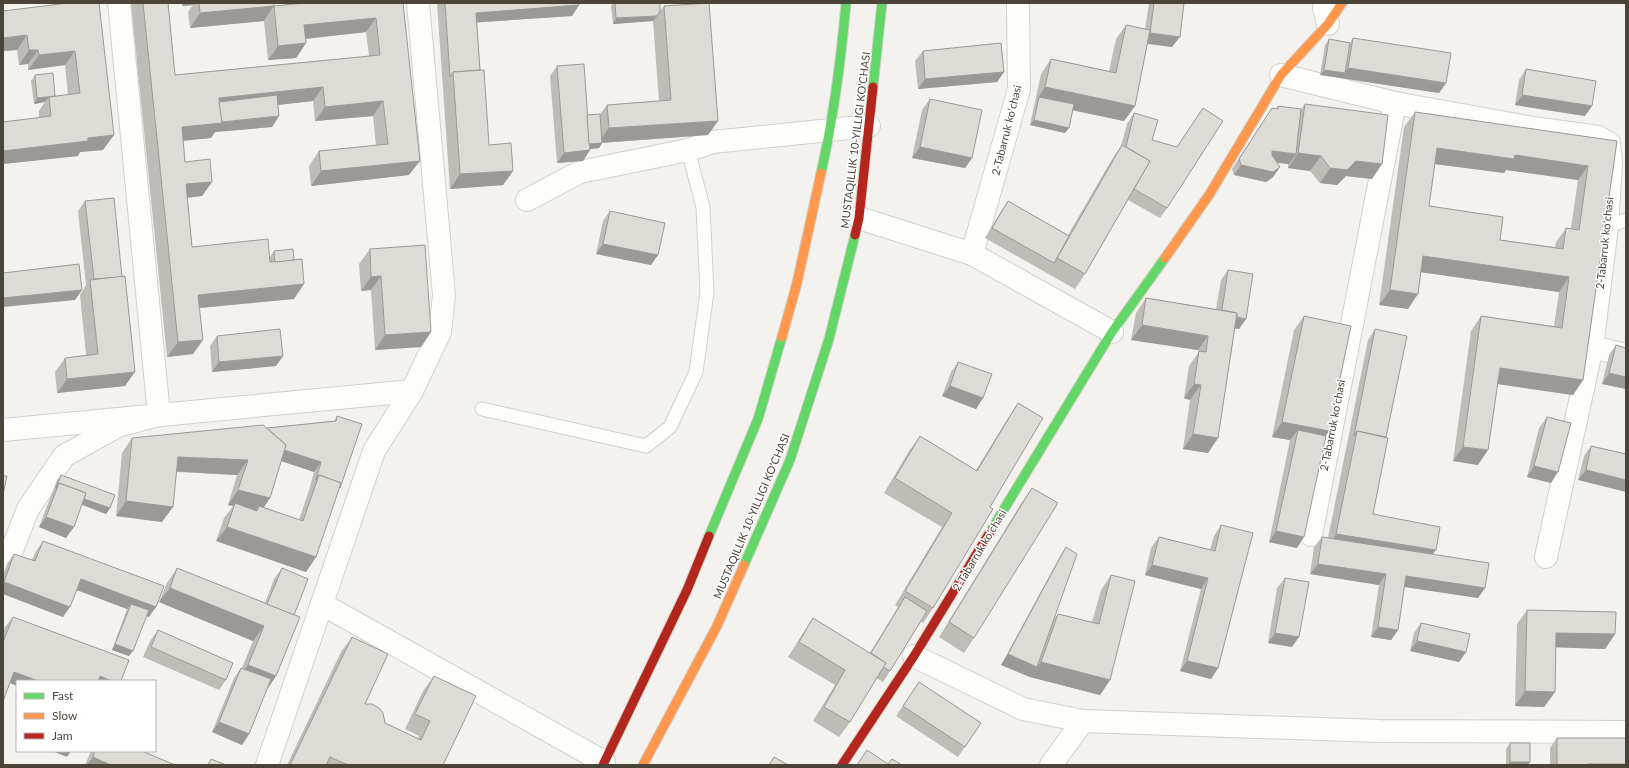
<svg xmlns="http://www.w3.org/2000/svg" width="1629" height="768" font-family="Lato,sans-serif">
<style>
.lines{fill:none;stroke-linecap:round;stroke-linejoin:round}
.lane-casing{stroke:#d2d0cb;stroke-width:15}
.street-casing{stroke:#d2d0cb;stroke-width:24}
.fast-casing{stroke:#d3cfc5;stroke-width:11}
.slow-casing{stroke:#d3cfc5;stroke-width:11}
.jam-casing{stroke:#d3cfc5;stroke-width:11}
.lane{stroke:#fdfdfc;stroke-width:13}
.street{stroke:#fdfdfc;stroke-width:22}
.fast{stroke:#63d668;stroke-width:9}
.slow{stroke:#ff974d;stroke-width:9}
.jam{stroke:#b3261e;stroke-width:9}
.wall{fill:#bfbcb8;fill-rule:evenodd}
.shaded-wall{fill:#9b9996}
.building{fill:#dedbd6;stroke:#9b9996;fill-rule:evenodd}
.labels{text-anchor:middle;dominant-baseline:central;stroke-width:3;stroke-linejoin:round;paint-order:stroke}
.street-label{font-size:11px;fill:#4b4439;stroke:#fff}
</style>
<rect width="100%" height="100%" fill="#f4f2ee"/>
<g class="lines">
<defs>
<g id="lane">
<path d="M1607,227L1626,220"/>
<path d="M482,409L646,446L670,427L696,372L707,292L703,207L688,150"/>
</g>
<g id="street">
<path d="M1327,3L1324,8L1328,24"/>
<path d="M1281,75L1395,103L1533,128L1598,137L1609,143L1611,162L1607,227L1592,347L1546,557"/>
<path d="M527,200L580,172L688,150L713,142L869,126"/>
<path d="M859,218L972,254L1112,332"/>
<path d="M972,254L1019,89L1018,3"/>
<path d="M1592,347L1626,355"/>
<path d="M3,430L412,391"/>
<path d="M1311,535L1395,103"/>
<path d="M3,573L28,509L64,456L118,426L159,415L119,3"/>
<path d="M322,604L604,762"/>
<path d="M914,656L1023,709L1083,721L1379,731L1626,732"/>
<path d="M267,765L374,451L412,391L440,332L444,295L418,3"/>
<path d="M1051,765L1083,721"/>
</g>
<g id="fast">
<path d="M873,87L882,3"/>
<path d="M821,173C834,116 841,60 846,3"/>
<path d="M990,532L1112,332L1165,258"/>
<path d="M709,536L758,419L782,337"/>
<path d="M744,565L790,460L829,339L855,235"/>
</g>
<g id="slow">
<path d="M1165,258L1209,195L1281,75L1328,24L1342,3"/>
<path d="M782,337L797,283L821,173"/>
<path d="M643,765L717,626L744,565"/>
</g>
<g id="jam">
<path d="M855,235L859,218L873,87"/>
<path d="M603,765L687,590L709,536"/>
<path d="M842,765L914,656L990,532"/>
</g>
</defs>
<use href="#lane" class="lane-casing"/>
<use href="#street" class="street-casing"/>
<use href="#fast" class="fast-casing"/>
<use href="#slow" class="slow-casing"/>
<use href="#jam" class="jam-casing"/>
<use href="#lane" class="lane"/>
<use href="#street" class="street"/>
<use href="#fast" class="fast"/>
<use href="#slow" class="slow"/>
<use href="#jam" class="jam"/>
</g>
<g class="wall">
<path d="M57,3H99L103,150L80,152L78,156L3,164V122L39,118V111L45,102L34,104L31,81L35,75L55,96L68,95L65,65L28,70V64L19,65L17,50L3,51V11L57,5Z"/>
<path d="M131,3H168L175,75L369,56L366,32L306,39V43L296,58L268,60L264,21L274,6L403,3L409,175L311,186L309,166L319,151L376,146L373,116L315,121L313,101L278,105L279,116L272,127L215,132L211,138L183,140L185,162L212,182L202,196L187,198L192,247L270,262V257L274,251L294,299L200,308L193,354L167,357Z"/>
<path d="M182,3H274V6L264,21L190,28L188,12L193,5L182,6Z"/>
<path d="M437,3H579V5L572,16L477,22L480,70L489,145L513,171L503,185L450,189Z"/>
<path d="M613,3L660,11L664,6L718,121L708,135L602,143L599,148L590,149L583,161L557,163L550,76L557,66L587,115L600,114L607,105L659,101L653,21L613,24L611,6Z"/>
<path d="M1149,3H1184L1172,47L1147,44L1135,106L1124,121L1073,110L1065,133L1030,125L1041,74L1051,59L1109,71L1116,39L1126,25L1145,29Z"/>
<path d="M1353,38L1446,83L1439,93L1320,75L1325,45L1329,39L1350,43Z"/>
<path d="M923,51L1004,72L997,82L918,89L915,61Z"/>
<path d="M1526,69L1585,116L1515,105L1519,80Z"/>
<path d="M930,99L972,158L965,168L912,158L922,110Z"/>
<path d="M1305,104L1372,179L1346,176L1337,185L1320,183L1310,171L1288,168V164L1277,163L1280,167L1273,177L1266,182L1234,175L1232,169L1272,108L1276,109L1278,106L1301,109Z"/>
<path d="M1203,108L1167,208L1160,218L1128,200L1085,274L1075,289L985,238L1001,211L1008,201L1068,235L1112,159L1121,146L1127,124L1134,113L1152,140L1177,147Z"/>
<path d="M1415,112L1617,141L1583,380L1573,395L1498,384L1478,465L1453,461L1471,331L1481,316L1554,326L1559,292L1421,272L1408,309L1379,305L1404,127ZM1435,164L1504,173L1506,170L1578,180L1571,228H1566L1556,242L1555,247L1500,240L1429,206Z"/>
<path d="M85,201L125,386L57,393L55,372L65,358L86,355L80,295L86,285L78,211Z"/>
<path d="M610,211L651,265L596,254L603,221Z"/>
<path d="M370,249L431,332L421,347L375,350L371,290L361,291L359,264Z"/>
<path d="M1228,270L1246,319L1239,329H1235L1218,438L1208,453L1183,449L1190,400L1184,398L1189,366L1198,353V350L1131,340L1136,313L1146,298L1216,309L1221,280Z"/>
<path d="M1304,316L1329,431L1326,436L1297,548L1269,542L1290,440L1272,437L1294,330Z"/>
<path d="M1375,329L1386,437L1373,514L1433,554L1478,598L1404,587L1398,630L1391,640L1371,637L1379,585L1310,574L1314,547L1322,537L1328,538L1368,340Z"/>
<path d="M217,336L283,356L276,366L212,372L210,346Z"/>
<path d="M1616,345L1626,348V389L1602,384L1609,355Z"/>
<path d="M958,362L983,398L976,409L942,396L951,372Z"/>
<path d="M1018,403L990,507L933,608L923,623L921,621L890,671L883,682L876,678L850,722L839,737L813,721L835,685L788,657L803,633L813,618L870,653L898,607L895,605L942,527L884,493L909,451L920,436L976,470L1008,418Z"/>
<path d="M337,416L339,489L316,557L306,572L216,541L224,518L233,506L228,505L237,475L177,472L162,522L116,516L122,453L132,438L267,428L334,421ZM281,461L314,472L309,490L299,520L264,507L270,498Z"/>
<path d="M1547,417L1551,483L1527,477L1539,428Z"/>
<path d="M1591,446L1626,454L1578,480L1584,456Z"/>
<path d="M61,475L110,508L106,514L82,505L66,538L39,527L57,480Z"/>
<path d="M1032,488L974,638L964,653L939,637L1022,502Z"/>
<path d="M1221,525L1218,668L1211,679L1180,671L1201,589L1145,575L1151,548L1159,537L1210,550L1214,536Z"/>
<path d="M43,541L149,617L146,616L129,656L112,650L127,609L77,590L63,617L3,594V576L7,564L14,554L32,560L36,551Z"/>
<path d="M1066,547L1054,619L1058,614L1092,622L1101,590L1111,575L1110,680L1100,695L1030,677L1001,665L1059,558Z"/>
<path d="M177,568L265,603L274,579L282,568L294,615L276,676L267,689L249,734L242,745L212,732L234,678L241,668H242L253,641L159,602L167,583Z"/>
<path d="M1285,578L1292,647L1268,643L1277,588Z"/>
<path d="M1527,610L1615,634L1605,649L1555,647V692L1544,707L1515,706L1517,624Z"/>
<path d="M13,617L10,683L3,701V634L5,627Z"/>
<path d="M1421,623L1466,652L1459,662L1410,651L1414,633Z"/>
<path d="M158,630L226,680L219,690L143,657L150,641Z"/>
<path d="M352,637L365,704L385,723L418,739L419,736L405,729L423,691L434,676L443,765H287L341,652Z"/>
<path d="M919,682L981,723L958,757L896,716Z"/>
<path d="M1557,738L1626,765H1550V748Z"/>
<path d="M1510,743L1528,765H1506V749Z"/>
<path d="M91,751H142L175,765H85Z"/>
</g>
<g class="shaded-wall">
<path d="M185,3H194L193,5L182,6Z"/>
<path d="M579,5L572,16L469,23L476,13Z"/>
<path d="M274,6L264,21L190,28L200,13Z"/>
<path d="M657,16L653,21L613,24L616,18Z"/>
<path d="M376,18L366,32L294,40L304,25Z"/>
<path d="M1150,33L1180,37L1172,47L1143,43Z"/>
<path d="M27,35L17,50L3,51V38Z"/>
<path d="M306,43L296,58L268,60L278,46Z"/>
<path d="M29,50H38L28,64L19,65Z"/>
<path d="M75,51L65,65L28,70L39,55Z"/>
<path d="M1348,68L1446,83L1439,93L1341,78Z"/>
<path d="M1324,70L1345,73L1341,78L1320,75Z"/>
<path d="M1004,72L997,82L918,89L925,79Z"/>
<path d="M323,87L313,101L217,111L219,98Z"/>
<path d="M1045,87L1135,106L1124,121L1038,103L1039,97L1035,102Z"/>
<path d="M1522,95L1592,106L1585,116L1515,105Z"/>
<path d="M49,97L45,102L34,104L37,98Z"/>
<path d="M383,101L373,116L315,121L325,107Z"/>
<path d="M279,116L272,127L215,132L211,138L172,142L182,127Z"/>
<path d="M1034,120L1069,128L1065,133L1030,125Z"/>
<path d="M718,121L708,135L598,143L609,128Z"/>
<path d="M114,135L103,150L80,152L78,156L3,164V151L88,138Z"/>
<path d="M602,143L599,148L582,150L586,144Z"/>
<path d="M920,147L972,158L965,168L912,158Z"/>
<path d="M1437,148L1515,155L1588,166L1578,180L1506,170L1504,173L1427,163Z"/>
<path d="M590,150L583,161L557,163L564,153Z"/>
<path d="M1272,151L1296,154L1289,164L1265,161Z"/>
<path d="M1298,153L1321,156L1310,171L1288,168Z"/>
<path d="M420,161L409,175L311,186L321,171Z"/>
<path d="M1356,161L1382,164L1372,179L1346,176L1337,185L1320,183L1330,168Z"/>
<path d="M1241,165L1280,167L1273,177L1266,182L1234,175Z"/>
<path d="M513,171L503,185L450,189L460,174Z"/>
<path d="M212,182L202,196L175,199L186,184Z"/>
<path d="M603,244L658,255L651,265L596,254Z"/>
<path d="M1423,256L1569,277L1559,292L1413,271Z"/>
<path d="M381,276L371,290L361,291L371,277Z"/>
<path d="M304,284L294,299L188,309L198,295Z"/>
<path d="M82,290L75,300L3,307V298Z"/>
<path d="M1390,290L1418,294L1408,309L1379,305Z"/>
<path d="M1221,315L1246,319L1239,329L1214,325Z"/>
<path d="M1142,325L1208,336L1198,350L1131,340Z"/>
<path d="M431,332L421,347L375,350L385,335Z"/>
<path d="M203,340L193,354L167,357L178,342Z"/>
<path d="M283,356L276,366L212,372L219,362Z"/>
<path d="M1500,368L1583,380L1573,395L1490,383Z"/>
<path d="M135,372L125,386L57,393L67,379Z"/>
<path d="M1609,373L1626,377V389L1602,384Z"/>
<path d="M1194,384L1201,385L1190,400L1184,398Z"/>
<path d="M950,386L983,398L976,409L942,396Z"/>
<path d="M1282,422L1329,431L1318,446L1298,430L1290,440L1272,437Z"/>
<path d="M1193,434L1218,438L1208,453L1183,449Z"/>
<path d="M1463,447L1488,450L1478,465L1453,461Z"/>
<path d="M283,449L321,462L314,472L275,459Z"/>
<path d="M178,457L248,460L237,475L168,471Z"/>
<path d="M1534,466L1558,472L1551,483L1527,477Z"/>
<path d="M1586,470L1626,480V492L1578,480Z"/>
<path d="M57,488L110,508L106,514L55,494Z"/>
<path d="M238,490L270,498L260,513L259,506L255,512L235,503L233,506L228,505Z"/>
<path d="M126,501L173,507L162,522L116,516Z"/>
<path d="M46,517L74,527L66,538L39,527Z"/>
<path d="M227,527L316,557L306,572L216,541Z"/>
<path d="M1276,531L1304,537L1297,548L1269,542Z"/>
<path d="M1336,534L1436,550L1425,564L1326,549Z"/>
<path d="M1318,564L1386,574L1379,585L1310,574Z"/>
<path d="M1152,565L1208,578L1201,589L1145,575Z"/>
<path d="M1406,576L1485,588L1478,598L1399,586Z"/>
<path d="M81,579L156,607L149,617L129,609L131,604L127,609L74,589Z"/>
<path d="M4,582L70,607L63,617L3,594V583Z"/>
<path d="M170,588L264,626L253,641L159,602Z"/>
<path d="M1378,627L1398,630L1391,640L1371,637Z"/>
<path d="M1275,633L1299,637L1292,647L1268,643Z"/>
<path d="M1556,633L1615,634L1605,649L1546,647Z"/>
<path d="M1417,641L1466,652L1459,662L1410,651Z"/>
<path d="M115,644L133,651L129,656L112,650Z"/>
<path d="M1008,654L1037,667L1041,662L1110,680L1100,695L1030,677L1001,665Z"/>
<path d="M1187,661L1218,668L1211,679L1180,671Z"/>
<path d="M248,665L276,676L266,691L237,679Z"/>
<path d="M14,672L39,681H17V686L7,682Z"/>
<path d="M100,676L112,681H97Z"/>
<path d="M1525,691L1555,692L1544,707L1515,706Z"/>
<path d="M219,722L249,734L242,745L212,732Z"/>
<path d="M52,751H71L67,757Z"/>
<path d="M93,757L111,765H87Z"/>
<path d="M1510,762H1530L1528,765H1508Z"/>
<path d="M1588,764H1626V765H1587Z"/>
</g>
<g class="building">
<path d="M68,3H99L114,135L88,138V141L3,151V122L51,116L49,97L80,93L75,51L39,55L38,50H29L27,35L3,38V11Z"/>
<path d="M143,3H168L175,75L380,55L376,18L304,25L306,43L278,46L274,6L305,3H403L420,161L321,171L319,151L388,144L383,101L325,107L323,87L219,98L222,123L182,127L185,162L210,159L212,182L186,184L192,247L268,239L270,262L302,259L304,284L198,295L203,340L178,342Z"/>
<path d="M199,3H274V6L200,13Z"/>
<path d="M445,3H579V5L476,13L480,70L453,72L450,77Z"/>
<path d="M615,3H660V11L657,16L616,18Z"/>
<path d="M709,3L718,121L609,128L607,105L671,100L664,6Z"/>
<path d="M1154,3H1184L1180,37L1150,33Z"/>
<path d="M1126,25L1150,30L1135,106L1045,87L1051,59L1116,73Z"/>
<path d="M1353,38L1451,53L1446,83L1348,68Z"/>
<path d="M1329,39L1350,43L1345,73L1324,70Z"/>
<path d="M1001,43L1004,72L925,79L923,51Z"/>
<path d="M584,64L590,150L564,153L557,66Z"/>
<path d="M1526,69L1596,81L1592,106L1522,95Z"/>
<path d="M484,70L489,145L511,143L513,171L460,174L453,72Z"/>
<path d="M53,73L55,96L37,98L35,75Z"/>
<path d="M277,95L279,116L222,122L219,102Z"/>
<path d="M1039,97L1074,104L1069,128L1034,120Z"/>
<path d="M930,99L982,110L972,158L920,147Z"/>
<path d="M1305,104L1388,115L1382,164L1356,161L1347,170L1330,168L1321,156L1298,153Z"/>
<path d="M1278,106L1301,109L1296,154L1272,151V155L1280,167L1273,172L1241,165L1239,159L1272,108L1278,109Z"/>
<path d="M1203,108L1223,121L1167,208L1134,189L1150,161L1126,147L1134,113L1158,120L1152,140L1177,147Z"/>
<path d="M1415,112L1617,141L1583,380L1500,368L1488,450L1463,447L1481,316L1562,328L1569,277L1423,256L1418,294L1390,290ZM1437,148L1514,159L1515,155L1588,166L1579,230L1566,228L1563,249L1500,240L1503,217L1429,206Z"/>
<path d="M600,114L602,143L589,144L587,115Z"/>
<path d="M1122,145L1150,161L1085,274L1057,258Z"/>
<path d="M114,198L122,277L94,279L85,201Z"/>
<path d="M1008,201L1069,236L1054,263L992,228Z"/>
<path d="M610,211L665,223L658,255L603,244Z"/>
<path d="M425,245L431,332L385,335L381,276L371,277L370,249Z"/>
<path d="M293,249L294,260L275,262L274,251Z"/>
<path d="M79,264L82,290L3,298V273Z"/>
<path d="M1228,270L1253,274L1246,319L1237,317V313L1222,310Z"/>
<path d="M125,276L135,372L67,379L65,358L98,354L90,280Z"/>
<path d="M1146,298L1237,313L1218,438L1193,434L1201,385L1194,384L1199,351L1206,352L1208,336L1142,325Z"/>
<path d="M1304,316L1351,326L1329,431L1282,422Z"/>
<path d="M280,329L283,356L219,362L217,336Z"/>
<path d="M1375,329L1407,336L1386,437L1357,431L1354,436Z"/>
<path d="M1616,345L1626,348V377L1609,373Z"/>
<path d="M958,362L992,374L983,398L950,386Z"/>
<path d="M1018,403L1043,418L990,507L993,509L933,608L905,591L952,513L895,478L920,436L977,471Z"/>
<path d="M337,416L362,424L340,488V487L341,483L319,475L316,480L321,462L284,450L286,445L267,428L336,421Z"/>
<path d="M1547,417L1571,423L1558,472L1534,466Z"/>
<path d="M263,425L286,445L270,498L238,490L248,460L178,457L173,507L126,501L132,438Z"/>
<path d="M1298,430L1326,436L1304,537L1276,531Z"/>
<path d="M1357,431L1388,438L1373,514L1440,527L1436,550L1336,534Z"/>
<path d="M1591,446L1626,454V480L1586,470Z"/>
<path d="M61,475L115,495L110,508L84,499L86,493L59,483L56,488Z"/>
<path d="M319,475L341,483L316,557L227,527L235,503L257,511L259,506L303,521Z"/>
<path d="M3,476H7L3,494Z"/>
<path d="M59,483L86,493L74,527L46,517Z"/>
<path d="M1032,488L1058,503L974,638L949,622Z"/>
<path d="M1221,525L1253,533L1218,668L1187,661L1208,578L1152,565L1159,537L1215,551Z"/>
<path d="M1322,537L1489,563L1485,588L1406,576L1398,630L1378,627L1386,574L1318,564Z"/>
<path d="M43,541L164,586L156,607L81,579L70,607L4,582L14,554L35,561Z"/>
<path d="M1066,547L1077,554L1037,667L1008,654Z"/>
<path d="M177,568L300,617L276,676L248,665L264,626L170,588Z"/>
<path d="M282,568L308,579L294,615L267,604Z"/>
<path d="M1111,575L1135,581L1110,680L1041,662L1058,614L1099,624Z"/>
<path d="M1285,578L1309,582L1299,637L1275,633Z"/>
<path d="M905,597L927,611L890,671L883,667L886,663L871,653Z"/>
<path d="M131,604L149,610L133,651L115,644Z"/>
<path d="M1527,610L1616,612L1615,634L1556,633L1555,692L1525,691Z"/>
<path d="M13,617L129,660L121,681H112L100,676L98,681H39L14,672L3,701V642Z"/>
<path d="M813,618L886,663L850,722L824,707L845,670L799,642Z"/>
<path d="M1421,623L1470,634L1466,652L1417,641Z"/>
<path d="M158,630L233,663L226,680L151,647Z"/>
<path d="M352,637L388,654L365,704H372L379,708L383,713L385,723L421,740L430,721L415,714L434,676L476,696L443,765H348L330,757L326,765H290Z"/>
<path d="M241,668L271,679L249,734L219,722Z"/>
<path d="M919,682L981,723L965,747L903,706Z"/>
<path d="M1557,738H1626V764H1588V765H1557Z"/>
<rect x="1510" y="743" width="20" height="19"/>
<path d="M867,750L888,764L892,759L902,765H857Z"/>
<path d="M95,751H142L175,765H111L93,757Z"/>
<path d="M774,757L788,765H769Z"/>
<path d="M211,759L226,765H208Z"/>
</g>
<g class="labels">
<g class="street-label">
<text transform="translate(1006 130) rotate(-76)">2-Tabarruk koʻchasi</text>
<text transform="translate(855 140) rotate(-83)">MUSTAQILLIK 10-YILLIGI KO'CHASI</text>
<text transform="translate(1604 243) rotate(-84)">2-Tabarruk koʻchasi</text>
<text transform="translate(1332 425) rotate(-79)">2-Tabarruk koʻchasi</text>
<text transform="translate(751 516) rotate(-67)">MUSTAQILLIK 10-YILLIGI KO'CHASI</text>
<text transform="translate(979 550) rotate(-59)">2-Tabarruk koʻchasi</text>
</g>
</g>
<rect width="1629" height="768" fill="none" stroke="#4b4439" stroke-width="8"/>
<rect x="16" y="680" width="140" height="72" fill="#ffffff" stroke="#b7b4b0"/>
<rect x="24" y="693" width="20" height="6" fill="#63d668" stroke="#b7b4b0"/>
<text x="52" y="700" font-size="12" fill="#4b4439">Fast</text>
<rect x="24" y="713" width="20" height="6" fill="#ff974d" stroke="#b7b4b0"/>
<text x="52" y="720" font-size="12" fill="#4b4439">Slow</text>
<rect x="24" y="733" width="20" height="6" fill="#b3261e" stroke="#b7b4b0"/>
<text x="52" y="740" font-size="12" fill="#4b4439">Jam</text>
</svg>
